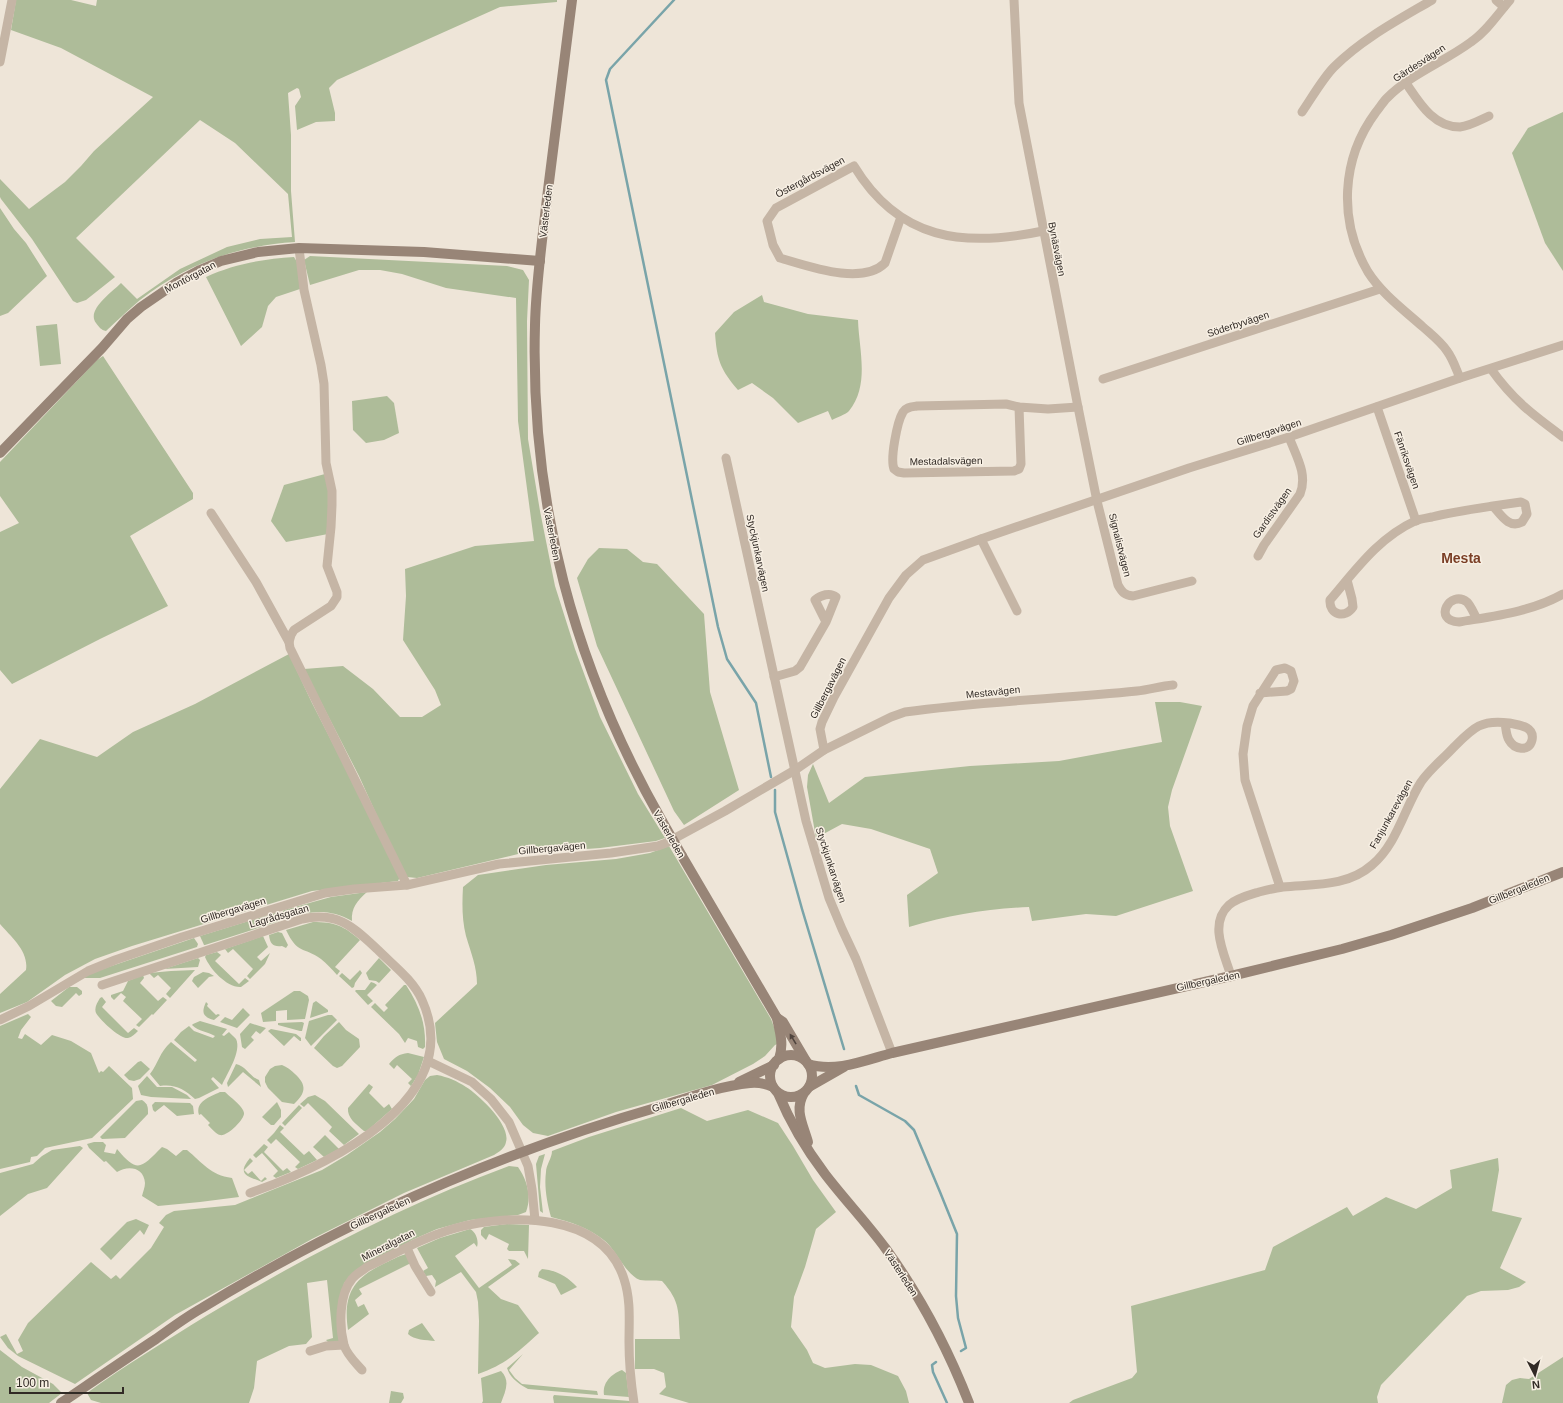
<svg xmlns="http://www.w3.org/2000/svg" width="1563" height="1403" font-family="Helvetica,sans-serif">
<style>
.green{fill:#aebc99}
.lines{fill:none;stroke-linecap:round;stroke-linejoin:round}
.stream{stroke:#79a4a9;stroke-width:2.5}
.street{stroke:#c5b5a5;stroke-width:9}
.secondary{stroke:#988577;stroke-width:10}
.secondary-bridge{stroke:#988577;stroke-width:10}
.oneway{fill:#50453e}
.labels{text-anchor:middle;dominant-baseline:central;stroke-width:3;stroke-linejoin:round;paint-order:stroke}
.street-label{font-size:10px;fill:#312a25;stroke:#f7efe3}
.district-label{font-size:14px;font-weight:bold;fill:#7a3e25;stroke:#f7efe3}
</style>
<rect width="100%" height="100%" fill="#eee5d8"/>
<g class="green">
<path d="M16,0H71L96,6L97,0H557V2L500,7L337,80L329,88L335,113V121L316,122L297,130L295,106L301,97L299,89L297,88L288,93L291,135V191L295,242C236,246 187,264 140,300C128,310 117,321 106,331C101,330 99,327 96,323C86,310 112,292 121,283L137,299L180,269L227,247L260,239L292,237L288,194L235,143L200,120L76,238L115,277L86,300L77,303L73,301L32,239L1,199L0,197V179L29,209L65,182L81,166L94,151L153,97L61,48L11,30Z"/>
<path d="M1563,112V271L1545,243L1512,153L1528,128Z"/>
<path d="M0,208L14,229L26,243L47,276L8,313L0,316Z"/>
<path d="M310,256L507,266L523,270L529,280L527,321L528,439L540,511L555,586L575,649L600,717L638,794L665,838L656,841L600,848L518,854L417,878L407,877L387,838L359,776L304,669L343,666L373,689L400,717H422L441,705L435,690L403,640L406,596L405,569L475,546L534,541L518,421L516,298L446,288L402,274L380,270H359L310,285L304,260Z"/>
<path d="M294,257L297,262L300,289L276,297L268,306L262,327L241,346L206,277C234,264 263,259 294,257Z"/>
<path d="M762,295L764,302L808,314L858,320C859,350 870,385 849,411C845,415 837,417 832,420L828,411L798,423L773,398L752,383L738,390C720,369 717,360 715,333L734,312Z"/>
<path d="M57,324L61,364L40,366L36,326Z"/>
<path d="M103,356L193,493V499L130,536L168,606L100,639L12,684L0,670V532L19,523L0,496V462L97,360Z"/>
<path d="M387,396L394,403L399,433L384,440L366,443L353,430L352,401Z"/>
<path d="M325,474L329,492L328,534L286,542L271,521L284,485Z"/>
<path d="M599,548L627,549L643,562L657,564L704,614L710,692L739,790L684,825L674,811L597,646L577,578L588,559Z"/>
<path d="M289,654L312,703L396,867L400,877L398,881L312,891L132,946L95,959L65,975L27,1002L0,1013V994L26,970C29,951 11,937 0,924V789L40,739L97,757L133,732L195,704Z"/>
<path d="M1155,702H1180L1202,706L1172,790L1168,807L1170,826L1193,891L1116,916L1086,914L1032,921L1029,907C987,909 950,915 909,927L907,895L938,873L930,849L871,829L842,824L816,838L807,787L808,775L813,764L829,803L865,777L970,766L1059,761L1162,742Z"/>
<path d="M669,846L771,1019L780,1043L775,1045L765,1056L753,1064L712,1085L616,1112L548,1136L533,1133L523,1125L510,1107L490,1088L467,1071L444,1059L437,1042L435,1023L477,984C477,967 471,953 466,936C462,920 462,904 463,887L478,875L546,865L616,859L650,853Z"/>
<path d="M367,892C357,901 351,908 352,921C328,908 311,911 286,919L284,918L282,913L284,910L331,897Z"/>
<path d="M275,913L279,915L280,921L205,945H204L200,936Z"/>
<path d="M313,922C335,922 344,926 360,940L335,967L340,971L337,975C332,969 327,964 321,959C303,946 298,955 286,930Z"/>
<path d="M278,932L282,933L288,945L286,948L282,946C273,947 270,944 269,935Z"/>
<path d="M263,936L268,947L257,957L261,961L270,953L265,964L250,979L247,976L253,969L233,949L228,953L225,949Z"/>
<path d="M194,938L198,944L197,947L100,978H83L88,974Z"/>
<path d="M217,952L221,955L215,961L239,984L245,978L249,981L241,987C227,988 210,969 205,957L206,955Z"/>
<path d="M198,958L200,960L198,967L164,969Z"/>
<path d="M379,958L391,970L379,983L376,981L369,980L366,973Z"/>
<path d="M195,970L170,998L166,994L171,988L158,975L154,978L149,973L171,971Z"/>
<path d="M360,970L362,973L355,983L354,987L352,988L339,976L342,973L350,980Z"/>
<path d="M203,972L209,973L214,976L209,977L198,988L192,981L194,977Z"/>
<path d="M143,975L144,978L140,983L158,1001L163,997L167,1000L153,1015L152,1014L139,1027L136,1025L142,1019L123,1001L126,997L121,993L114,1000L111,997V995L123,991L128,981Z"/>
<path d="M371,982L374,983L377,985L367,995L373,1001L368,1005L355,991L356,990H365Z"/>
<path d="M404,985H406C419,1005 426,1023 425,1047L423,1049L418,1047L417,1041L408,1038L405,1043L399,1034L371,1007L375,1003L384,1012L388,1008L385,1005Z"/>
<path d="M69,987H77L82,991V994L79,996L76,993L62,1007L56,1006L51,1001Z"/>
<path d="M294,991H300L308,996L309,1000L305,1019L287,1020V1010L276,1011V1021L263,1022L261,1013Z"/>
<path d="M102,997L106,1002L102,1007L128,1033L134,1028L138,1031C135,1034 132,1037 128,1038C120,1039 100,1020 96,1013C94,1008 97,1003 100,998Z"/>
<path d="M316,1001L328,1010V1012L310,1018L313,1003Z"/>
<path d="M206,1002L208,1004L207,1006L216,1015L218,1014L220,1015L214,1020C203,1017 201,1013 206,1002Z"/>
<path d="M243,1008L250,1015L237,1028L220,1022L225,1017L232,1020Z"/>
<path d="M28,1014L31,1017L21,1030L18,1038L22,1039L25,1034L41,1045L52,1035L71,1041L91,1053L99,1073L101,1071L103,1072L109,1066L132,1088L133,1099L92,1138L45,1148L37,1156L31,1157L30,1162L0,1169V1026Z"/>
<path d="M328,1015H332L337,1020L311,1046L305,1038L309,1021Z"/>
<path d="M200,1021L227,1029L222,1035L224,1036L229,1032C231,1034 234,1037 236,1039C242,1051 227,1074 222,1085L213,1077L211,1079L219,1088L199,1098L195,1099C184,1089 175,1084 160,1086L150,1074C159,1062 159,1053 171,1042L195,1062L197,1060L174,1040L181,1032L189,1026L194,1031L213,1038L215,1036C207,1031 199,1032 192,1025L193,1024Z"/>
<path d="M302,1022L304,1023L302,1031H300L278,1025V1023Z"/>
<path d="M339,1022L346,1030L359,1039L360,1047L342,1066L337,1068L333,1066L314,1048L324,1036Z"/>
<path d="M250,1023L266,1028L260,1034L256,1031L251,1037L254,1040L245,1049L242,1047L240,1034Z"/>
<path d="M271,1029L296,1034L301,1038V1041H300L294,1036L284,1046L268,1031Z"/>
<path d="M408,1053L424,1057L418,1075L411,1086L408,1083L412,1079L397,1065L394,1069L389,1064C395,1057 399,1054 408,1053Z"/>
<path d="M141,1061L150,1069L140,1079L134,1081L129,1080L124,1075L138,1062Z"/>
<path d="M236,1064C246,1066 250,1077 259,1080L261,1087L243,1072L228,1087L227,1083Z"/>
<path d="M282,1065C287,1067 291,1070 295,1074C307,1085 306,1093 294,1104L282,1102L268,1088L265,1082V1077L270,1069L275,1066Z"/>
<path d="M437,1075C448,1077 457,1081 466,1087C479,1095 511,1125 506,1142C505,1148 499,1152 494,1155L404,1193L312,1239L175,1315L75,1384L18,1356L8,1348L0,1337L6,1334L17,1354L23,1351L18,1340L28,1323L91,1262L111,1279L116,1275L120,1279L151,1248L164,1227L159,1223L166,1215L174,1211L235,1205L322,1170L347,1155L380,1132L395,1119L414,1099L425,1080L430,1076Z"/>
<path d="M147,1076L157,1087H172L187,1095L191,1099L151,1097L141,1095L138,1086Z"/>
<path d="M369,1084L373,1087L369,1093L384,1108L389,1104L392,1109L367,1131H364C356,1124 347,1118 348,1108Z"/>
<path d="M220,1092H225C229,1096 244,1107 244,1113C245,1119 227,1137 220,1135C216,1134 211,1128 208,1125L210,1123L201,1114L199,1115C195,1101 210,1097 220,1092Z"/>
<path d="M315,1095L325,1101L359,1134L344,1145L329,1131L332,1127L308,1103L304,1107L300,1104L308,1097Z"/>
<path d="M142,1100C148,1104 148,1107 148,1114L125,1138L102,1139L100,1137L136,1101Z"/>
<path d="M155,1102L190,1103L193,1106L194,1114L177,1116L164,1105L155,1112L153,1110L152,1105Z"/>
<path d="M277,1102L281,1110V1117L274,1125H271L262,1117Z"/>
<path d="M299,1105L302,1108L285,1126L282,1123Z"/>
<path d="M681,1108L707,1121L748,1110L778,1123L793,1146L813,1180L836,1212L816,1229L805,1267L794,1297L791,1327L807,1350L813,1363L825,1368L855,1364L871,1365L898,1376L906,1391L909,1403H689L659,1394L666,1387L664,1373L654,1369H635V1339H680C678,1312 681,1302 662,1281C655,1280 647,1281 640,1280C626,1275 616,1250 605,1241C589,1228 571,1222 551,1217C547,1203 544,1186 546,1172C546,1165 552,1158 552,1151L589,1137Z"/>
<path d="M280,1125L284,1128L280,1132L304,1155L309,1151L317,1160L298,1169L295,1167L300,1162L276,1139L271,1144L267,1140L274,1133Z"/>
<path d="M325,1135L339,1149L324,1157L313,1147Z"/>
<path d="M94,1142H103L106,1145L104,1152L115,1154L117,1149C138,1174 141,1168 162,1147L167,1149L176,1156L183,1150H187C203,1163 210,1175 232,1178L239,1197L200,1202L158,1206L142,1196C143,1192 145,1187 145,1183C144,1167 128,1165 117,1172L106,1161L104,1162L89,1148L87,1144Z"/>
<path d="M264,1144L268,1147L264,1152L283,1171L287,1168L291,1172L276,1178L273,1176L278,1171L262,1153L256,1158L253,1155Z"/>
<path d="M80,1146L83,1148L47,1188L28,1194L0,1216V1173L33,1164L42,1156L52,1150Z"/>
<path d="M545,1154L541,1169L540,1187L543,1213L540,1211L536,1164L539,1156Z"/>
<path d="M250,1158L253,1161L244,1170L248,1174L252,1171L261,1181L265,1177L267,1179L262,1182C248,1176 236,1175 250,1158Z"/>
<path d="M1498,1158L1499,1170L1492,1211L1522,1218L1500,1268L1526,1282L1519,1287L1508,1290L1481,1291L1467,1296L1381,1385L1377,1397L1378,1403H1069L1073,1400L1132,1378L1137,1372L1131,1306L1265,1270L1273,1247L1347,1207L1353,1216L1386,1197L1416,1209L1452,1188L1450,1170Z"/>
<path d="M509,1166L518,1167C527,1180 532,1196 526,1212L518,1215L470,1220L437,1229L412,1240L344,1283L339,1341L329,1343L326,1340L333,1338L327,1280L307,1283L312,1337L306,1344L289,1346L257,1361L254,1388L249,1403H101L91,1400L87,1393C125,1365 166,1341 206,1316C303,1258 403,1205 509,1166Z"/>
<path d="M136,1219L149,1225L144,1235L140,1230L111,1260L100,1249L127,1222Z"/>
<path d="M507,1224L529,1225L528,1259L524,1251H509L507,1249L509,1244L489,1234L486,1240L481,1235V1230L484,1227Z"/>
<path d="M470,1229C476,1232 479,1241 477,1247L474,1243L455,1256L479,1288L512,1265L508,1259L515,1260L520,1264L488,1287L501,1299L518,1305L539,1333C518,1352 505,1365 478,1374L479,1321L478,1302L476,1292L461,1272L435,1287L436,1281L432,1275L426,1276L423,1271L428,1268L417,1248L440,1238Z"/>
<path d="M406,1254L411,1263L359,1289L362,1294L355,1300L358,1307L364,1304L369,1314L348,1330C343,1296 352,1279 383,1264C390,1261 398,1256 406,1254Z"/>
<path d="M542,1269C556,1270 568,1277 577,1287L561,1295L555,1284L538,1277L539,1272Z"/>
<path d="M422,1323L435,1341C426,1340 414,1340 408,1334L409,1330Z"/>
<path d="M0,1350L22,1367L53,1384L62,1393L49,1403H0Z"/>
<path d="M523,1354L509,1370L515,1378L522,1384L597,1391L598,1395L528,1389C519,1384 510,1378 507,1368Z"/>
<path d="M1563,1357V1403H1502L1506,1385L1512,1380L1520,1378L1529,1379Z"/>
<path d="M622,1370L626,1373L629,1397L604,1395C602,1383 611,1374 622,1370Z"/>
<path d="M501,1371C511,1381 505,1392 501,1403H482L483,1401L481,1378Z"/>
<path d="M391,1391L403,1393L404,1398L401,1403H389Z"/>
<path d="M554,1395L630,1401V1403H554L553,1397Z"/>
</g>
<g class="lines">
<g class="stream">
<path d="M674,0L610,69L606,80L718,627L727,659L756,703L771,777"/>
<path d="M775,790V812L802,909L844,1049"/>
<path d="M856,1086L859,1095L905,1121L914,1130L940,1192L957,1234L956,1296L958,1318L966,1348L961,1351"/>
<path d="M936,1362L932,1365L933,1372L947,1403"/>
</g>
<g class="street">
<path d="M1014,0L1019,103L1078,407L1097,501L1118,585C1122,592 1124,595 1133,596L1192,581"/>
<path d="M1496,0L1504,7"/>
<path d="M0,62L12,0"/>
<path d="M1406,83C1419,102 1433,127 1460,127C1470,126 1480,120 1489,116"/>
<path d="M1302,112C1311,99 1323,78 1334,67C1362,39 1398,20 1432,0"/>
<path d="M901,217L885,263C862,286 808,266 780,258L773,245L767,221L776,208L854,166C899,240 963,248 1043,231"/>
<path d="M1491,369C1513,400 1533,415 1563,437"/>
<path d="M1460,378C1456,369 1453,359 1447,351C1441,342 1432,335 1423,327C1404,310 1382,294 1368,272C1338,221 1341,159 1376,112C1380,107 1383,102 1387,98C1411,74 1444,62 1471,42C1487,31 1497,15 1510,0"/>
<path d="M1103,379L1380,289"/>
<path d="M1019,407L1006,404L917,406C911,407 906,407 903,412C897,422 890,459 894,469L898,472L904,473L1014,471L1019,469L1021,464L1019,407L1048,409L1078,407"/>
<path d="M1377,407L1416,521"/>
<path d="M726,458L806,821L829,898L842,929L856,959L892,1053"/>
<path d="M211,513L256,582L289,642L290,648L407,885"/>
<path d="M981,539L1017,611"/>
<path d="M1258,556L1264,545L1300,494C1308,474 1296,456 1289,437"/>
<path d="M1347,580L1352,599L1353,607C1345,619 1329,615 1330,600C1355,571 1378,538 1415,521C1420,519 1427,518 1432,517C1452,512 1473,509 1493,506C1501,515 1509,529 1522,522L1527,514L1525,504L1521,502L1493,506"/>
<path d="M1477,619C1474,614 1471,606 1467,602C1450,589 1432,621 1459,622C1494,616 1531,612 1563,594"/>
<path d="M289,642L291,635L294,630L331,606L337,597V592L327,566L331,527L332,505V491L326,463L324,384L321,365L304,290L299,248"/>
<path d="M774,677L795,671L800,667L826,622L836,597C830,592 821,595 815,600L826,622"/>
<path d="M1260,693L1287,691L1291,689L1294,681L1291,671L1285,668L1276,670L1253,706L1247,726L1243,754L1245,780L1280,887"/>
<path d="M824,750L820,729L822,722L834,697L889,598L906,575L923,560L981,539L1189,468L1289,437L1460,378L1563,345"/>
<path d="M1231,976C1225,955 1208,924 1229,905C1237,898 1249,895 1259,892C1267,890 1275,888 1283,887C1313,884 1347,887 1372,865C1397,844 1404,809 1421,782C1430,769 1443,759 1454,747C1473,728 1481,719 1509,723C1518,725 1535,726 1532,740C1529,753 1514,749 1509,740C1506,735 1506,728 1505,723"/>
<path d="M102,985L302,919C338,911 353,927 378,950C394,966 413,980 422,1000C468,1101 324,1167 250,1193"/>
<path d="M0,1020L29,1006L88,971L115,960L182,937L325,893L354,889L407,885L499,864L611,853L658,846L666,843L725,811L795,770L824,750L891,717L905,712C982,701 1060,699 1137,691C1149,690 1160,686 1173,685"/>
<path d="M428,1061L472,1082L491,1099L509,1122L528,1166L532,1189L535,1220"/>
<path d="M407,1248L415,1266L431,1292"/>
<path d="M310,1351L326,1346L344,1345"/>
<path d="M362,1370C355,1362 347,1355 344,1345C339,1326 339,1294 352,1279C356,1274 362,1271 367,1267C396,1253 424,1237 456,1228C511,1213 603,1212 624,1279C631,1300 629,1321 629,1342C629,1363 631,1383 634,1403"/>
</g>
<g class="secondary">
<path d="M572,0C564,63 556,127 548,190C543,235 536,280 535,325C530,504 574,666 662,821"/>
<path d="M0,453L102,348L127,319L141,307L176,283L200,270L221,261L258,252L299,248L424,252L540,261"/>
<path d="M682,856L777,1018C780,1033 784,1044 779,1059"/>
<path d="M777,1018L783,1022L806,1061"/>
<circle cx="791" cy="1076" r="21"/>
<path d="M808,1064C835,1073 866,1060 892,1053L1231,976L1342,949L1391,935L1472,908L1563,872"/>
<path d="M739,1082L774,1065"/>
<path d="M809,1087L844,1067"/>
<path d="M778,1093C790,1122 806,1149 825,1174C844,1199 867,1223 886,1249C920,1296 948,1349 969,1403"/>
<path d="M804,1093C794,1110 803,1124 808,1142"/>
<path d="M61,1403C92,1382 124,1360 156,1339C171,1328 186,1317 202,1308C345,1221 501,1152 662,1106C690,1097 720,1086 750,1083C758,1082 766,1084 773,1087"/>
</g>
<path class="secondary-bridge" d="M662,821L682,856"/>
</g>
<defs><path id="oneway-solid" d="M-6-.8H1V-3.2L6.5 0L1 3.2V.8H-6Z"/></defs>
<use class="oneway" href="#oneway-solid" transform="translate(793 1039) rotate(-121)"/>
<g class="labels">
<g class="street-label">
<text transform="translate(1419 63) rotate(-33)">Gärdesvägen</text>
<text transform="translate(810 177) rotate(-28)">Östergårdsvägen</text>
<text transform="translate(546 211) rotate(-83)">Västerleden</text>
<text transform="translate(1057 249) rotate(79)">Bynäsvägen</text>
<text transform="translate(190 277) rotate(-28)">Montörgatan</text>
<text transform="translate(1238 324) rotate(-18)">Söderbyvägen</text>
<text transform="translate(1269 432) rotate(-18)">Gillbergavägen</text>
<text transform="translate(1407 460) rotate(71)">Fänriksvägen</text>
<text transform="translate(946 461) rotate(-1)">Mestadalsvägen</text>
<text transform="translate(1272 513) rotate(-55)">Gardistvägen</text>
<text transform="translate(552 534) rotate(79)">Västerleden</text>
<text transform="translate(1120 545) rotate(76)">Signalistvägen</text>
<text transform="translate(758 553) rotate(78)">Styckjunkarvägen</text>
<text transform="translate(828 688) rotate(-63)">Gillbergavägen</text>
<text transform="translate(993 692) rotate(-6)">Mestavägen</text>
<text transform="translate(1391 814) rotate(-61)">Fanjunkarevägen</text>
<text transform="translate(669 834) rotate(60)">Västerleden</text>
<text transform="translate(552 848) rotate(-5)">Gillbergavägen</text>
<text transform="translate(831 865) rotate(72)">Styckjunkarvägen</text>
<text transform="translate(1519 889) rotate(-22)">Gillbergaleden</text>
<text transform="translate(233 910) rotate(-17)">Gillbergavägen</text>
<text transform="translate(279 916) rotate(-16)">Lagrådsgatan</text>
<text transform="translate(1208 981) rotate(-12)">Gillbergaleden</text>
<text transform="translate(683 1100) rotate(-16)">Gillbergaleden</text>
<text transform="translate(380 1213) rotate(-25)">Gillbergaleden</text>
<text transform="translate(388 1245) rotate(-27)">Mineralgatan</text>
<text transform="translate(901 1273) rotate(57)">Västerleden</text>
</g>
<g class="district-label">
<text x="1461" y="558">Mesta</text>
</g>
</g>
<g transform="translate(1535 1375) rotate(174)" stroke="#f7efe3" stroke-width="3" paint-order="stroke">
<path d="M0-3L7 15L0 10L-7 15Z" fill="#312a25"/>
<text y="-6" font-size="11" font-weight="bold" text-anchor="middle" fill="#312a25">N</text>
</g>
<path d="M10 1387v6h113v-6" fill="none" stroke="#312a25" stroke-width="2"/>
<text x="16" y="1387" font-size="12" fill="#312a25" stroke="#f7efe3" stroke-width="3" paint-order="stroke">100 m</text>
</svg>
